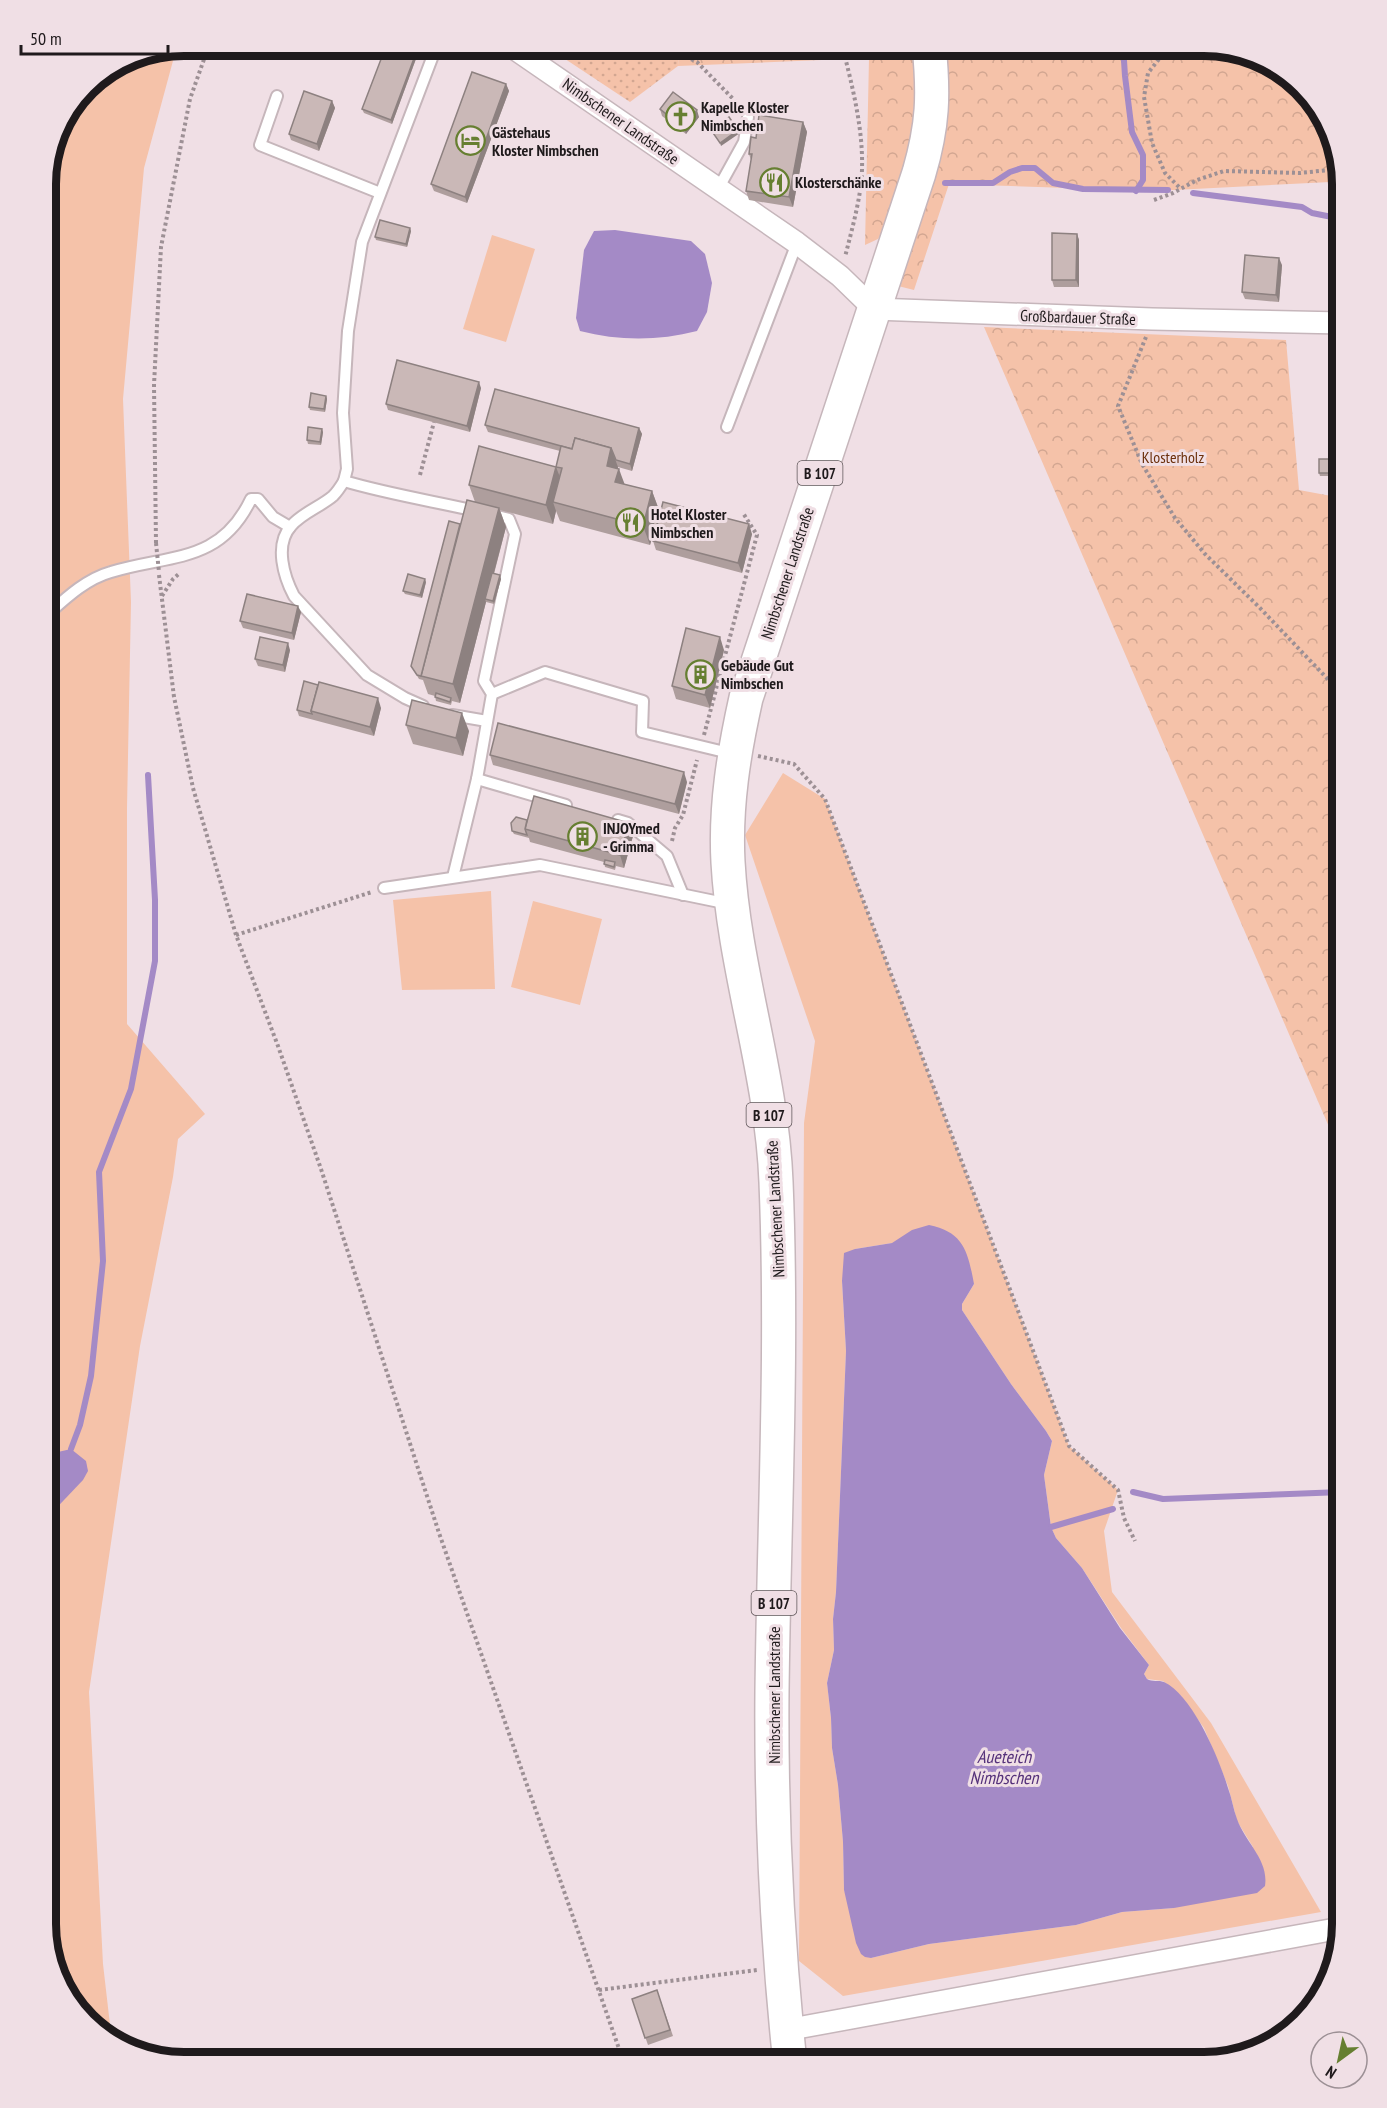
<svg xmlns="http://www.w3.org/2000/svg" width="1387" height="2108" font-family="'PT Sans Narrow',sans-serif">
<style>
.grass{fill:#f5c2a9;fill-rule:evenodd}
.forest{fill:url(#forest-crowns)}
.park{fill:url(#park-dots)}
.water{fill:#a48ac6}
.lines{fill:none;stroke-linecap:round;stroke-linejoin:round}
.stream{stroke:#a48ac6;stroke-width:6}
.lane-casing{stroke:#c6b6bb;stroke-width:14}
.street-casing{stroke:#c6b6bb;stroke-width:24}
.primary-casing{stroke:#c6b6bb;stroke-width:36}
.path{stroke:#9d9095;stroke-width:4;stroke-dasharray:3 3;stroke-linecap:butt}
.lane{stroke:#fff;stroke-width:10}
.street{stroke:#fff;stroke-width:21}
.primary{stroke:#fff;stroke-width:33}
.path-bridge{stroke:#9d9095;stroke-width:4;stroke-dasharray:3 3;stroke-linecap:butt}
.wall{fill:#ae9e9d}
.shaded-wall{fill:#8d8180}
.building{fill:#cab8b7;stroke:#8d8180;stroke-width:1.5}
.labels{text-anchor:middle;dominant-baseline:central;stroke-width:6;stroke-linejoin:round;paint-order:stroke}
.shield{fill:#f0dfe5;stroke:#5e5558;stroke-width:1.5}
.shield-label{font-size:15px;font-weight:bold;fill:#1f1a1c}
.poi-label{font-size:16px;font-weight:bold;fill:#1f1a1c;stroke:#f0dfe5;text-anchor:start}
.street-label{font-size:16px;fill:#1f1a1c;stroke:#f0dfe5}
.park-label{font-size:16px;fill:#6c300c;stroke:#f0dfe5}
.water-label{font-size:18px;font-style:italic;fill:#55317a;stroke:#f0dfe5}
.rim{fill:none;stroke:#1f1a1c;stroke-width:8}
</style>
<defs>
<pattern id="forest-crowns" width="20" height="18" patternUnits="userSpaceOnUse" patternTransform="scale(1.5)"><rect width="20" height="18" fill="#f5c2a9"/><path d="M2 6a3 3 0 1 1 6 0M12 15a3 3 0 1 1 6 0" fill="none" stroke="#d2a691"/></pattern>
<pattern id="park-dots" width="8" height="8" patternUnits="userSpaceOnUse" patternTransform="scale(1.5)"><rect width="8" height="8" fill="#f5c2a9"/><path d="M2 2h.1M6 6h.1" fill="none" stroke="#d2a691" stroke-width="1.8" stroke-linecap="round"/></pattern>
</defs>
<rect width="100%" height="100%" fill="#f0dfe5"/>
<g class="grass">
<path d="M177,46L144,168L123,399L131,602L127,808V1024L205,1114L178,1139L173,1177L140,1346L89,1692L103,1964L112,2042L107,2040L63,1994L45,1925V174L56,130L86,85L131,55Z"/>
<path d="M492,235L535,249L506,342L463,329Z"/>
<path d="M783,773L825,799L1069,1446L1118,1490L1104,1531L1112,1592L1211,1723L1321,1912L843,1996L799,1961L804,1123L815,1041L745,835ZM892,1243L974,1284L962,1304V1310L1011,1384L1046,1431L1052,1441L1044,1475L1051,1527L1056,1538L1082,1568L1121,1628L1149,1665L1144,1674L1147,1679L1163,1681L1181,1696L1204,1728L1228,1786L1237,1821L1253,1847L1174,1908L1122,1912L1076,1925L929,1944L871,1958L844,1890L843,1842L838,1785L832,1748L831,1718L827,1683L834,1650L833,1619L836,1592L846,1351L842,1281L855,1249Z"/>
<path d="M491,891L495,989L402,990L393,900Z"/>
<path d="M533,901L602,919L580,1005L511,987Z"/>
</g>
<g class="forest">
<path d="M679,45H919L923,93L900,202L878,239L865,245L869,58L678,66Z"/>
<path d="M939,45H1213L1273,64L1324,114L1342,183V312L1330,182L1155,191L949,184L914,290L898,286Z"/>
<path d="M984,327L1286,340L1299,490L1342,498V1157Z"/>
</g>
<path class="park" d="M544,45H679L678,66L630,102Z"/>
<g class="water">
<path d="M615,230L691,241L705,254L712,283L707,312L697,331C658,341 619,341 580,331L576,318L584,250L594,231Z"/>
<path d="M929,1225C964,1232 968,1252 974,1284L962,1304V1310L1011,1384L1046,1431L1052,1441L1044,1475L1051,1527L1056,1538L1082,1568L1120,1628L1149,1665L1144,1674L1147,1679C1152,1682 1159,1680 1164,1682C1193,1696 1219,1758 1228,1788C1232,1798 1233,1809 1237,1819C1245,1842 1269,1860 1265,1886L1257,1893L1174,1908L1122,1912L1076,1925L929,1944L871,1958L865,1957L861,1954L856,1943L844,1890L843,1842L838,1785L832,1748L831,1718L827,1683L834,1650L833,1619L836,1592L846,1351L842,1281L844,1253L855,1249L892,1243L912,1230Z"/>
<path d="M71,1449L86,1461L88,1471L83,1480L45,1520V1455Z"/>
</g>
<g class="lines">
<g class="stream">
<path d="M1123,45L1125,76L1132,132L1143,155V180L1136,191"/>
<path d="M945,183H993L1010,172L1022,168H1035L1053,183L1083,189L1168,190"/>
<path d="M1193,193L1302,207L1312,213L1342,219"/>
<path d="M71,1449L80,1425L91,1376L103,1261L99,1172L131,1089L155,961V900L148,775"/>
<path d="M1133,1492L1163,1499L1342,1492"/>
<path d="M1051,1527L1113,1509"/>
</g>
<defs>
<g id="lane">
<path d="M437,45L362,242L348,331L343,413L347,469L344,481C398,497 454,504 509,519L515,534L484,681L492,694L477,779L453,877"/>
<path d="M277,96L260,145L380,193"/>
<path d="M718,189L744,142L748,117"/>
<path d="M727,427L797,243"/>
<path d="M344,481C341,486 337,492 333,496C320,507 302,513 291,526C274,545 284,577 294,596L367,675L405,698L423,706"/>
<path d="M47,615C66,598 86,579 111,572C170,554 220,564 251,499H258L273,517L290,527"/>
<path d="M492,694L545,672L643,701L642,732L733,754"/>
<path d="M452,715L487,721"/>
<path d="M477,779L566,805"/>
<path d="M618,820L628,823L667,856L683,895"/>
<path d="M384,888L540,865L729,904"/>
</g>
<g id="street">
<path d="M509,45L797,243L840,276L874,309L1152,319L1342,323"/>
<path d="M786,2030L1341,1928"/>
</g>
<path id="primary" d="M790,2063C777,1940 771,1815 772,1691C774,1521 783,1352 776,1182C772,1074 734,970 728,862C725,806 734,752 746,698L919,173C933,125 934,95 929,45"/>
</defs>
<use href="#lane" class="lane-casing"/>
<use href="#street" class="street-casing"/>
<use href="#primary" class="primary-casing"/>
<g class="path">
<path d="M627,45L685,56L697,62L740,106"/>
<path d="M842,45C853,89 866,138 861,184C858,208 851,233 845,257"/>
<path d="M1170,45L1148,73L1144,97L1152,143L1165,173L1181,189"/>
<path d="M1154,200L1173,193L1197,180L1224,171L1300,173L1338,169"/>
<path d="M1146,337L1118,406L1142,464L1175,518L1205,554L1259,607L1342,694"/>
<path d="M420,475L434,422"/>
<path d="M156,543L154,385L161,247L190,99L209,45"/>
<path d="M159,575L174,697L193,788L236,935L278,1046L321,1169L439,1533L624,2063"/>
<path d="M162,596L173,579L180,573"/>
<path d="M704,735L757,535L743,513"/>
<path d="M758,756L794,764L825,799L1069,1446L1118,1490L1124,1518L1135,1541"/>
<path d="M672,841L675,828L683,815L697,760"/>
<path d="M236,935L372,892"/>
<path d="M599,1990L757,1970"/>
</g>
<use href="#lane" class="lane"/>
<use href="#street" class="street"/>
<use href="#primary" class="primary"/>
<path class="path-bridge" d="M156,543L159,572"/>
</g>
<g class="wall">
<path d="M343,45H359L357,50Z"/>
<path d="M370,49L417,56L392,124L364,113L362,109L382,57L371,53Z"/>
<path d="M506,84L509,91L467,203L434,191L431,184Z"/>
<path d="M332,101L335,108L319,151L291,140L289,134Z"/>
<path d="M660,109L699,117L686,134L662,116Z"/>
<path d="M803,122L807,132L793,207L749,200L746,191L751,160L749,154L756,138Z"/>
<path d="M411,231L407,247L376,240L375,237Z"/>
<path d="M1077,234L1079,240V287H1054L1052,280Z"/>
<path d="M1282,265L1279,302L1245,299L1242,292Z"/>
<path d="M481,388L470,432L388,410L386,404Z"/>
<path d="M326,396L327,399L325,412L310,410L309,407Z"/>
<path d="M485,425L639,428L642,434L632,471L618,467V469L624,484L652,491L659,510L657,517L752,534L742,573L656,550L653,541V538H652L650,545L560,521L556,511L553,524L500,510L506,527L494,574L501,579L494,604L486,602L460,703L452,701L451,705L436,701L435,696L428,694L423,680L419,679L411,666L460,524L475,502L469,485L556,467L560,451L488,432Z"/>
<path d="M323,432L321,445L308,444L307,440Z"/>
<path d="M1335,462L1334,476H1320L1319,473Z"/>
<path d="M426,582L422,598L405,594L403,591Z"/>
<path d="M301,612L294,640L243,628L240,621Z"/>
<path d="M290,650L285,672L258,666L255,659Z"/>
<path d="M724,650L710,708L676,699L672,686Z"/>
<path d="M318,685L381,708L374,736L299,716L297,710Z"/>
<path d="M406,725L469,731L463,756L413,744Z"/>
<path d="M490,755L687,782L679,814L493,765Z"/>
<path d="M527,820L629,823L633,836L624,868L616,866L615,870L605,867L604,862L530,842L529,838L514,834L512,831Z"/>
<path d="M657,1990L673,2036L648,2045L632,1999Z"/>
</g>
<g class="shaded-wall">
<path d="M416,53L417,56L392,124L391,120Z"/>
<path d="M506,84L509,91L467,203L465,197Z"/>
<path d="M332,101L335,108L319,151L317,144Z"/>
<path d="M697,110L699,117L686,134L684,128Z"/>
<path d="M803,122L807,132L793,207L789,197Z"/>
<path d="M738,130L740,133L721,146L720,143Z"/>
<path d="M410,228L411,231L407,247L406,244Z"/>
<path d="M1077,234L1079,240V287L1076,280Z"/>
<path d="M1279,258L1282,265L1279,302L1276,295Z"/>
<path d="M479,382L481,388L470,432L467,426Z"/>
<path d="M326,396L327,399L325,412L324,409Z"/>
<path d="M639,428L642,434L632,471L630,464Z"/>
<path d="M322,429L323,432L321,445L320,442Z"/>
<path d="M611,448L618,467L614,484L607,466Z"/>
<path d="M1334,459L1335,462L1334,476L1333,473Z"/>
<path d="M556,467L563,485L553,502L556,511L553,524L546,505Z"/>
<path d="M619,469L626,488L615,482Z"/>
<path d="M652,491L659,510L653,535L651,534L652,538L650,545L643,526Z"/>
<path d="M499,508L506,527L487,599H485L486,602L460,703L453,684Z"/>
<path d="M749,524L752,534L742,573L738,563Z"/>
<path d="M500,575L501,579L494,604L493,601Z"/>
<path d="M425,579L426,582L422,598L420,595Z"/>
<path d="M298,606L301,612L294,640L292,633Z"/>
<path d="M720,637L724,650L710,708L705,695Z"/>
<path d="M288,643L290,650L285,672L283,665Z"/>
<path d="M378,698L381,708L374,736L370,727Z"/>
<path d="M462,713L469,731L463,756L456,738Z"/>
<path d="M684,772L687,782L679,814L675,804Z"/>
<path d="M629,823L633,836L624,868L620,855Z"/>
</g>
<g class="building">
<path d="M372,45H394L416,53L391,120L362,109L383,54L370,49Z"/>
<path d="M472,72L506,84L465,197L431,184Z"/>
<path d="M304,91L332,101L317,144L289,134Z"/>
<path d="M673,92L697,110L684,128L660,109Z"/>
<path d="M759,115L803,122L789,197L746,191L752,154H749L751,137L756,138Z"/>
<path d="M729,117L738,130L720,143L711,130Z"/>
<path d="M380,220L410,228L406,244L375,237Z"/>
<path d="M1052,233L1077,234L1076,280H1052Z"/>
<path d="M1245,255L1279,258L1276,295L1242,292Z"/>
<path d="M397,360L479,382L467,426L386,404Z"/>
<path d="M495,389L639,428L630,464L616,460L611,448L575,438L572,449L485,425Z"/>
<path d="M311,393L326,396L324,409L309,407Z"/>
<path d="M308,427L322,429L320,442L307,440Z"/>
<path d="M575,438L611,448L607,466L619,469L615,482L652,491L643,526L553,502L562,468L556,467L561,446L572,449Z"/>
<path d="M479,446L556,467L546,505L469,485Z"/>
<path d="M1319,459H1334L1333,473H1319Z"/>
<path d="M467,500L499,508L453,684L421,676Z"/>
<path d="M663,502L749,524L738,563L653,541Z"/>
<path d="M655,517H659L654,535L651,534Z"/>
<path d="M449,521L460,524L421,676L417,675L411,666Z"/>
<path d="M492,573L500,575L493,601L485,599Z"/>
<path d="M408,574L425,579L420,595L403,591Z"/>
<path d="M247,594L298,606L292,633L240,621Z"/>
<path d="M686,628L720,637L705,695L672,686Z"/>
<path d="M260,637L288,643L283,665L255,659Z"/>
<path d="M304,681L318,685L311,711L312,714L297,710Z"/>
<path d="M319,682L378,698L370,727L311,711Z"/>
<path d="M436,693L451,698L450,702L435,697Z"/>
<path d="M412,700L462,713L456,738L406,725Z"/>
<path d="M498,723L684,772L675,804L490,755Z"/>
<path d="M534,796L629,823L620,855L525,829Z"/>
<path d="M516,817L527,820L525,829L527,835L512,831L511,823Z"/>
<path d="M605,860L615,862L614,867L604,864Z"/>
<path d="M657,1990L670,2030L645,2038L632,1999Z"/>
</g>
<defs>
<symbol id="church-ring" viewBox="-11 -11 22 22"><circle r="9.5" fill="#f0dfe5" stroke="#667f31" stroke-width="1.5"/><path d="M-1.2-6h2.4v3.5h3.3v2.4h-3.3V6h-2.4V-.1h-3.3v-2.4h3.3Z" fill="#667f31"/></symbol>
<symbol id="hotel-ring" viewBox="-11 -11 22 22"><circle r="9.5" fill="#f0dfe5" stroke="#667f31" stroke-width="1.5"/><path d="M-6-4.5h1.5V1H6V5H4.5V3h-9V5H-6ZM-4 0a1.8 1.8 0 1 1 3.6 0ZM.5 0V-2.5h3Q6-2.5 6 0Z" fill="#667f31"/></symbol>
<symbol id="restaurant-ring" viewBox="-11 -11 22 22"><circle r="9.5" fill="#f0dfe5" stroke="#667f31" stroke-width="1.5"/><path d="M-5-6h1v4h1v-4h1v4h1v-4h1v5L-1.5 .5V6h-2V.5L-5-1ZM5-6V6H3V1.5H1.5Q1.5-4 5-6Z" fill="#667f31"/></symbol>
<symbol id="building-ring" viewBox="-11 -11 22 22"><circle r="9.5" fill="#f0dfe5" stroke="#667f31" stroke-width="1.5"/><path d="M-4-6H4V6H1V3H-1V6H-4ZM-2.5-4.3h1.7v1.8h-1.7ZM.8-4.3h1.7v1.8H.8ZM-2.5-1h1.7V.8h-1.7ZM.8-1h1.7V.8H.8Z" fill="#667f31"/></symbol>
</defs>
<g fill-rule="evenodd">
<use href="#church-ring" x="664" y="100" width="33" height="33"/>
<use href="#hotel-ring" x="454" y="124" width="33" height="33"/>
<use href="#restaurant-ring" x="758" y="166" width="33" height="33"/>
<use href="#restaurant-ring" x="614" y="506" width="33" height="33"/>
<use href="#building-ring" x="684" y="658" width="33" height="33"/>
<use href="#building-ring" x="566" y="820" width="33" height="33"/>
</g>
<g class="labels">
<g class="shield">
<rect x="797.5" y="461" width="45" height="24" rx="4.5"/>
<rect x="746.5" y="1103" width="45" height="24" rx="4.5"/>
<rect x="751.5" y="1591" width="45" height="24" rx="4.5"/>
</g>
<g class="shield-label">
<text x="820" y="473">B 107</text>
<text x="769" y="1115">B 107</text>
<text x="774" y="1603">B 107</text>
</g>
<g class="poi-label">
<text x="701" y="107">Kapelle Kloster<tspan x="701" dy="18">Nimbschen</tspan></text>
<text x="492" y="132">Gästehaus<tspan x="492" dy="18">Kloster Nimbschen</tspan></text>
<text x="795" y="182">Klosterschänke</text>
<text x="651" y="514">Hotel Kloster<tspan x="651" dy="18">Nimbschen</tspan></text>
<text x="721" y="665">Gebäude Gut<tspan x="721" dy="18">Nimbschen</tspan></text>
<text x="603" y="828">INJOYmed<tspan x="603" dy="18">- Grimma</tspan></text>
</g>
<g class="street-label">
<text transform="translate(621 121) rotate(35)">Nimbschener Landstraße</text>
<text transform="translate(1078 317) rotate(2)">Großbardauer Straße</text>
<text transform="translate(787 573) rotate(-72)">Nimbschener Landstraße</text>
<text transform="translate(775 1209) rotate(-93)">Nimbschener Landstraße</text>
<text transform="translate(774 1695) rotate(-90)">Nimbschener Landstraße</text>
</g>
<g class="park-label">
<text x="1173" y="457">Klosterholz</text>
</g>
<g class="water-label">
<text x="1004" y="1756">Aueteich<tspan x="1004" dy="21">Nimbschen</tspan></text>
</g>
</g>
<path d="M0 0H1387V2108H0ZM184 56H1204A128 128 0 0 1 1332 184V1924A128 128 0 0 1 1204 2052H184A128 128 0 0 1 56 1924V184A128 128 0 0 1 184 56Z" fill="#f0dfe5" fill-rule="evenodd"/>
<path class="rim" d="M184 56H1204A128 128 0 0 1 1332 184V1924A128 128 0 0 1 1204 2052H184A128 128 0 0 1 56 1924V184A128 128 0 0 1 184 56Z"/>
<g transform="translate(1339 2060) rotate(213)"><circle r="28" fill="#f0dfe5" stroke="#9c9095" stroke-width="1.5"/>
<path d="M0-4.5L10 22L0 15L-10 22Z" fill="#667f31"/>
<text y="-9" font-size="16" font-weight="bold" text-anchor="middle" fill="#1f1a1c">N</text>
</g>
<path d="M21 45v9h147v-9" fill="none" stroke="#1f1a1c" stroke-width="3"/>
<text x="30" y="45" font-size="18" fill="#1f1a1c" stroke="#f0dfe5" stroke-width="4.5" paint-order="stroke">50 m</text>
</svg>
